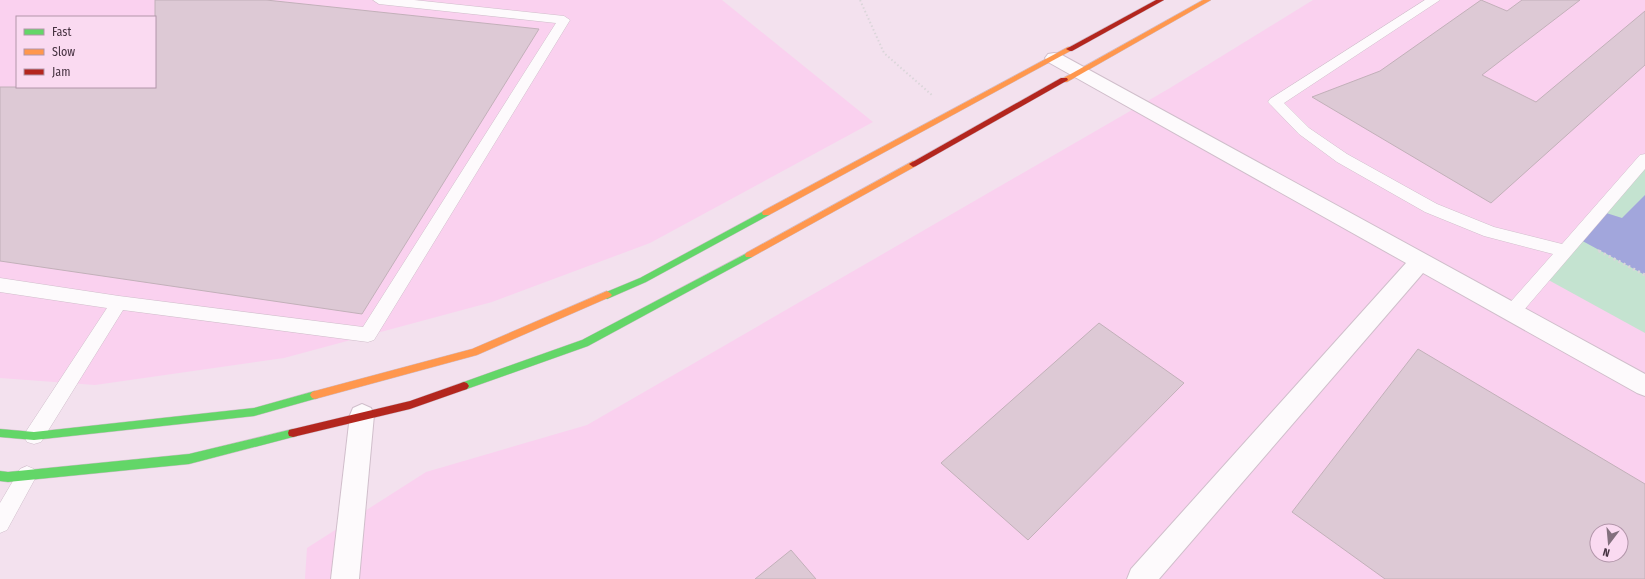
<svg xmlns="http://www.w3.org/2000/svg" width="1645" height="579" font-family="'Fira Sans Condensed',sans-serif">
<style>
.built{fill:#fad1ef;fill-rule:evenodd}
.green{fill:#c4e3d0}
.water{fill:#a2a6dc}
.building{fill:#ddc9d5;stroke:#c2b0b9;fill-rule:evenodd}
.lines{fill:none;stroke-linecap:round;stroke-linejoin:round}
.lane-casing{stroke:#d0becb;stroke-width:1}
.street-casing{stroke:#d0becb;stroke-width:2}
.fast-casing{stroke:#d0becb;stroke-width:1}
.slow-casing{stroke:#d0becb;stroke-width:1}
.jam-casing{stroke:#d0becb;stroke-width:1}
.path-far1{stroke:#dbd6da;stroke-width:2;stroke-dasharray:1.5 2.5;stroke-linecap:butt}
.path{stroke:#dbd6da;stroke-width:3;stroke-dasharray:2 3.5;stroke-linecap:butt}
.lane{fill:#fdfafc;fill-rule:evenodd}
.street{fill:#fdfafc;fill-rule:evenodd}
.fast{fill:#63d668;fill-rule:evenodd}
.slow{fill:#ff974d;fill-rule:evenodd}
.jam{fill:#b3261e;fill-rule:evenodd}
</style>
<rect width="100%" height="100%" fill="#f3e1ee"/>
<g class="built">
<path d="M0,0H722L873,122L650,243L492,302L284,358L95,385L0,378ZM17,17H155V87H17Z"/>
<path d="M1313,0H1645V579H305L307,548L426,472L587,425L1170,88ZM1597,531H1621V555H1597Z"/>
</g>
<path class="green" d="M1645,159V333L1543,277Z"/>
<path class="water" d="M1645,195V275L1577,238L1600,211L1622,218Z"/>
<g class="building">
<path d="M155,0H266L539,29L362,314L0,261V87H155Z"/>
<path d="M1481,0L1507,11L1522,0H1580L1482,75L1536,102L1645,11V65L1491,203L1312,97L1380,71Z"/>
<path d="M1099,323L1184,383L1028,540L941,463Z"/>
<path d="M1418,349L1645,484V579H1385L1292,512ZM1597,531H1621V555H1597Z"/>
<path d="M791,550L816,579H755Z"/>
</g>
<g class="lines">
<defs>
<g id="lane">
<path d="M373,0H414L564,16L570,20L374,340L368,342L123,310L41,442L34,444L27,442L24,436L27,430L107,308L0,292V278L119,296L363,327L556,23L379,4Z"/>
<path d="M1425,0H1440L1284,103L1309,128L1347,154L1437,204L1494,227L1562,244L1640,155L1645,154V169L1518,317L1512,319L1506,317L1503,312L1506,307L1553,254L1484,236L1425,212L1337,162L1299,134L1268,102L1270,99Z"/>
<path d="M27,466L34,469L37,475L7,530L0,533V503L20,469Z"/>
</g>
<g id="street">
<path d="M1054,53L1060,54L1645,374V396L1637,393L1423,273L1159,579H1127L1131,569L1406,263L1048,62L1045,58L1048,54Z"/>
<path d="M362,404L371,408L374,415L359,579H331L350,415L353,408Z"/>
</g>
<g id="fast">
<path d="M766,210L769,211L770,213L769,215L646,282L607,299L604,297L602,295L604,293L640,278Z"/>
<path d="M749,252L753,255L752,257L588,346L464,390L461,389L459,386L461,383L582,340Z"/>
<path d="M315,391L318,392L320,395L318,398L254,416L34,440L0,437V429L34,432L254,408Z"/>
<path d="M293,429L297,430L298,433L297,436L293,437L189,464L8,482L0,481V471L8,472L189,454Z"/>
</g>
<g id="slow">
<path d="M1203,0H1211L1067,82H1061L1060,80Z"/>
<path d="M1068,47H1070L1074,49L769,215H763L762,213L763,211Z"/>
<path d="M913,161L917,164L916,166L752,257H746L745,255L746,253Z"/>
<path d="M607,291L610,293L612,295L610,297L477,355L315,399L312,398L310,395L312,392L315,391L472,349Z"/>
</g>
<g id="jam">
<path d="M1156,0H1164L1072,51H1070L1066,49Z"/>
<path d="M1061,78H1067L1068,80L916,166L913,167L909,164Z"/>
<path d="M464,382L467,383L469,386L467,389L410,409L293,437L289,436L288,433L289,430L293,429L410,401Z"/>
</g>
</defs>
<use href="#lane" class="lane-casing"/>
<use href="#street" class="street-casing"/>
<use href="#fast" class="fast-casing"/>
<use href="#slow" class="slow-casing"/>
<use href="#jam" class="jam-casing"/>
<g class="path-far1">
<path d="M860,0L884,53L933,96"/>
<path d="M1598,250L1601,252"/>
</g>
<path class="path" d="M1599,251L1645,275"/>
<use href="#lane" class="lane"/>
<use href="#street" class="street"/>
<use href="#fast" class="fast"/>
<use href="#slow" class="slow"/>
<use href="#jam" class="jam"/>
</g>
<rect x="16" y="16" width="140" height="72" fill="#fadaf1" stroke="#b296aa"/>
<rect x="24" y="29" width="20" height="6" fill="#63d668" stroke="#b296aa"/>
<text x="52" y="36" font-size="12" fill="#453140">Fast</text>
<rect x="24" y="49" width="20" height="6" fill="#ff974d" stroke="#b296aa"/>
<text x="52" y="56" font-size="12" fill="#453140">Slow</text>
<rect x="24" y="69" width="20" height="6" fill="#b3261e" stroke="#b296aa"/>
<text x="52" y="76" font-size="12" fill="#453140">Jam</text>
<g transform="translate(1609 543) rotate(196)"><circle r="19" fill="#fadaf1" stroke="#b296aa"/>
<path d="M0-3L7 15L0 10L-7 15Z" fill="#826f7d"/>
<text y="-6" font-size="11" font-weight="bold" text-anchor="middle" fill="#453140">N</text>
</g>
</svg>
